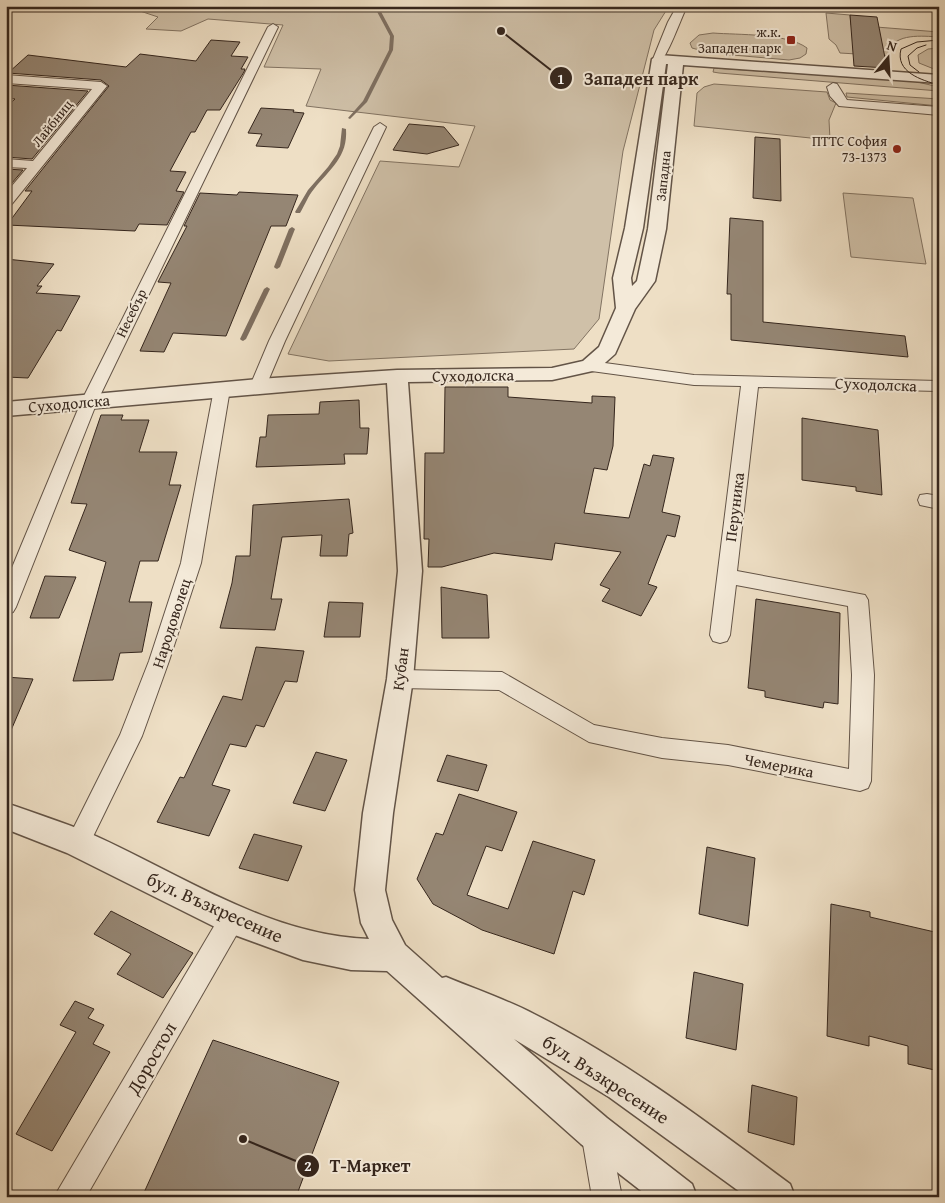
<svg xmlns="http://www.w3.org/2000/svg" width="945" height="1203" font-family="'Gentium Book Plus',serif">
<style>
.green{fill:#cfc0a8;stroke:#827362}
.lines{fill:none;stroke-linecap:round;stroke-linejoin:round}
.stream{fill:#7e6f60;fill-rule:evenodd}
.building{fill:#958674;stroke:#35261d}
.minor-casing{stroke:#635447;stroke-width:2}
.tertiary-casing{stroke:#635447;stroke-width:3}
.minor{fill:#f4ead9;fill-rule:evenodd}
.tertiary{fill:#f4ead9;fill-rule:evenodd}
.tram{stroke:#35261d;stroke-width:1}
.poi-dot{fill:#8f2418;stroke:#f4ead9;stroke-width:2}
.labels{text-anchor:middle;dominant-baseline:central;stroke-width:4;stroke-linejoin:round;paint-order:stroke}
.far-poi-label{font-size:14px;fill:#35261d;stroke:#f4ead9;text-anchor:end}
.far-street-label{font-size:14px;fill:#35261d;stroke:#f4ead9}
.street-label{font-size:16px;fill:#35261d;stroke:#f4ead9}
.near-street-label{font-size:19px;fill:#35261d;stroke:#f4ead9}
.leader{fill:none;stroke:#35261d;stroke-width:2}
.callout-dot{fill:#35261d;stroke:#f4ead9;stroke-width:2}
.mark-label{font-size:15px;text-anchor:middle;font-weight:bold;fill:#fff}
.callout-label{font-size:18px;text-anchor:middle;font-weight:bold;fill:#35261d;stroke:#f4ead9;stroke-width:4;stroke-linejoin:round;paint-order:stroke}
</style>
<rect width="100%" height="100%" fill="#eedfc5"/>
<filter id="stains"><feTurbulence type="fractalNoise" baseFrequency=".004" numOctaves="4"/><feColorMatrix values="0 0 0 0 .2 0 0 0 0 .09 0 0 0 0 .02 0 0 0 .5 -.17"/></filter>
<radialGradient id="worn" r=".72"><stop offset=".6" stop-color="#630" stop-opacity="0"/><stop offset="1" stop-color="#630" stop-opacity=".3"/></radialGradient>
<g class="green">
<path d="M125,6H669L654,30L623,151L599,319L574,349L329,361L288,354L380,161L459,167L475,126L306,106L321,69L264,67L283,25L208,19L181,31L146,29L158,17Z"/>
<path d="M826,13L850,15L851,25L939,32V37C922,36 896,33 888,51L890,56L840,53L836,45L829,39Z"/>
<path d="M713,33C738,35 787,33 807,48L806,54L800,58L789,60L710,53L692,48L690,43L699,35Z"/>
<path d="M939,48V71L919,63L918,55L928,49Z"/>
<path d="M714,68L913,81L939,87V91L719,73L713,72Z"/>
<path d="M714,84L827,92L830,100L836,103L829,120L830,140L694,126L697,93L704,87Z"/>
<path d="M846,93L939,99V106L847,97Z"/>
<path d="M843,193L913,198L926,264L851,257Z"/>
</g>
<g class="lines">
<g class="stream">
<path d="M374,6H378L394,36L393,50L367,102L350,119L348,118L363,101L389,50L390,36Z"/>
<path d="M342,128L346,129C348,157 330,169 314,189C308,196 305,205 300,213H296L295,212L308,190L328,167L337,154L340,146Z"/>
<path d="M292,227L295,229L280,267L277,269L275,268L274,267L289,229Z"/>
<path d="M267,287L270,289L246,339L243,341L241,340L240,339L264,289Z"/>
</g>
</g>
<g class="building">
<path d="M850,15L877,17L887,68L854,66Z"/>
<path d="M211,40L240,42L231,56L248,57L241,69H245L244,72L220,110H207L195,132H191L170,171L186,172L176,191L184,192L167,225L139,224L135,231L7,225L32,191H25L109,86L101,80L8,73L28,55L126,67L140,54L196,61Z"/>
<path d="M6,85L88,91L32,159L6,157V107L15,99L6,98Z"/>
<path d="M261,108L294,110L293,112L304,113L288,148L256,146L262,134L248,133Z"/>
<path d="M409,124L444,127L459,145L427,154L393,150Z"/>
<path d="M755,137L780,139L781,201L753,198Z"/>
<path d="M6,169L23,170L6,190Z"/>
<path d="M239,192L298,195L286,226H271L226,336L173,333L164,352L140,351L171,283L158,282L187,226H184L200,193L237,195Z"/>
<path d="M730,218L763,221V322L905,336L908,357L731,340V294H727Z"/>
<path d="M6,259L54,264L37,286H42L36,293L80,296L61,331L57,330L28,378L6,377Z"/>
<path d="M445,387H508V397L592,403V396L615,397L613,446L607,470L594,468L584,513L629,518L644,464L650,466L653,455L674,458L662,512L680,516L675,537L667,535L648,584L657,587L641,616L602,601L610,589L600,585L621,552L555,543L552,560L494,553L442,567H428L429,539H424L425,453H444Z"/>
<path d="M359,400L360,428H369L367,454H344L345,464L256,467L260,437H266L268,415L319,414L320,402Z"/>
<path d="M101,415H123L121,420H149L139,452H177L169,485H181L158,561H140L129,602H152L142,652L120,653L113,680L73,681L106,562L69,550L87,504L71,503Z"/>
<path d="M802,418L878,430L882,495L856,491V487L802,480Z"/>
<path d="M349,499L353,533L349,534L347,556H320L322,535L282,537L271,599H282L275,630L220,628L232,583L236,556H250L253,505Z"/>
<path d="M45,576L76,577L59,618H30Z"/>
<path d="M441,587L487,595L489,638H442Z"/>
<path d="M756,599L840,613L838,704L824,702L823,708L765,697V691L748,688Z"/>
<path d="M329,602L363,603L360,637H324Z"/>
<path d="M256,647L304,651L297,682L285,681L264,727L256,725L246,747L230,744L212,785L230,790L209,836L157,822L180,777L184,778L223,696L242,700Z"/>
<path d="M6,677L33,679L6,742Z"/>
<path d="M316,752L347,760L325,811L293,803Z"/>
<path d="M447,755L487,765L478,791L437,781Z"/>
<path d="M459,794L517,812L502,851L486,846L467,895L508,909L533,841L595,860L584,895L573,891L554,954L482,930L433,904L417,879L436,833L443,835Z"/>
<path d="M254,834L302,846L288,881L239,868Z"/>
<path d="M707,847L755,858L748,926L699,914Z"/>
<path d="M831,904L870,912V917L939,933V1071L908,1064V1046L869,1036V1046L827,1036Z"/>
<path d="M111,911L193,953L163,998L117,974L131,954L94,934Z"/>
<path d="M694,972L743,984L736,1050L686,1038Z"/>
<path d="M75,1001L94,1009L88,1018L104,1025L93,1044L110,1052L52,1151L16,1134L76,1032L60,1025Z"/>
<path d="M213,1040L339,1082L296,1197H142Z"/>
<path d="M752,1085L797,1097L794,1145L748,1132Z"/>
</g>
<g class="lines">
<defs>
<g id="minor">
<path d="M677,6H687C682,16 666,61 659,62L655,61L653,59L668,22Z"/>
<path d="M273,24L278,27L97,402L16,607L13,612L6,615V582L81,402L268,27Z"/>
<path d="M6,75L101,82L107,86L11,205L6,206V193L27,168L6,167V159L33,161L92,89L6,83Z"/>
<path d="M833,83L837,84L847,100L939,107V115L839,106L830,96L827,87Z"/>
<path d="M380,123L386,127L285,341L266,386L264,390H252L250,386L269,341L374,127Z"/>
<path d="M590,361L694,375L939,381V391L758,387L737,571L865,595L868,600L874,675L871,781L868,788L860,791L728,765L662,758L589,742L499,690L400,688L392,685L389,679L392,673L400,670L502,672L594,725L662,738L728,745L849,769L852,675L848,606L736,585L730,635L727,641L720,643L713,641L710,635L741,386L694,385L584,370L582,366L584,362Z"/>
<path d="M222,384L228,385L230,389L201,563L169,661L142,736L86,851L78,854L70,851L66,843L120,735L149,661L181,563L214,389L216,385Z"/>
<path d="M927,494L939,496V509L920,505L918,500L920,495Z"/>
<path d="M232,907L241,911L244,919L241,927L86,1197H54L223,911Z"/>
<path d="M595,1118L605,1122L609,1132L622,1197H592L581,1132L585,1122Z"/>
</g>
<path id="tertiary" d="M659,55L939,75V83L683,65L666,229L655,281L635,309L615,354L597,370L552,380L408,382L422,571L413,679L393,813L385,890L392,920L405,945L442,978L446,977C475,989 505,999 534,1014C625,1060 708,1123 790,1184L795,1197H747L609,1097L514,1039L607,1118L692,1184L697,1197H649L581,1144L387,971L351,970L303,960L221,930L67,853L6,829V803C34,813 62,822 89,833C180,873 266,935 369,939L361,923L355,890L363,813L387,679L398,571L387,383L6,416V402L258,379L397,370L552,368L583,361L599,347L616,308L613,278L625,228L652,59ZM666,64H668L648,229L637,281L632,286L631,278L643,228Z"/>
</defs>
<use href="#minor" class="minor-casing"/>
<use href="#tertiary" class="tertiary-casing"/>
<use href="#minor" class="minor"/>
<use href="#tertiary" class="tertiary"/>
<g class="tram">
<path d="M939,40L917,42L901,49C895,72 921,80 939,85"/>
<path d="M919,72L910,65L908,56L917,48L926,45"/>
</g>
</g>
<g class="poi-dot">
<rect x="786" y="35" width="10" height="10" rx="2.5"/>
<circle cx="897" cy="149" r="5"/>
</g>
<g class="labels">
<g class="far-poi-label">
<text x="781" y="32">ж.к.<tspan x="781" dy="16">Западен парк</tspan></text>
<text x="887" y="141">ПТТС София<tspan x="887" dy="16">73-1373</tspan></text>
</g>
<g class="far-street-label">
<text transform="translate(52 123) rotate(-51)">Лайбниц</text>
<text transform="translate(663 176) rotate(-84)">Западна</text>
<text transform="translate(131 313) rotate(-64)">Несебър</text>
</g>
<g class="street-label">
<text transform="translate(473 375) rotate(-1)">Суходолска</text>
<text transform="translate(876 384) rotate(2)">Суходолска</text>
<text transform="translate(69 403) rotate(-5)">Суходолска</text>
<text transform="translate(734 507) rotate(-83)">Перуника</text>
<text transform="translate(171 623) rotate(-72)">Народоволец</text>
<text transform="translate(400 669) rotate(-83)">Кубан</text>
<text transform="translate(779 765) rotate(11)">Чемерика</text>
</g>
<g class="near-street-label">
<text transform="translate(215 907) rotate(24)">бул. Възкресение</text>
<text transform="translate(151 1058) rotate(-60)">Доростол</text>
<text transform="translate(606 1079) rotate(33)">бул. Възкресение</text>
</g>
</g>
<path class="leader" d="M501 31L561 78M243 1139L308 1166"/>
<g class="callout-dot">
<circle cx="501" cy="31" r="5"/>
<circle cx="243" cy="1139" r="5"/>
<circle cx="561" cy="78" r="12"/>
<circle cx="308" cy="1166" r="12"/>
</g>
<g class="mark-label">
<text x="561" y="84">1</text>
<text x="308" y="1171">2</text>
</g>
<g class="callout-label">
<text x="641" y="85">Западен парк</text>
<text x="370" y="1172">Т-Маркет</text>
</g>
<rect width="945" height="1203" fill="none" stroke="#eedfc5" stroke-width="25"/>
<rect x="8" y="8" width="930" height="1188" fill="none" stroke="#35261d" stroke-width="2.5"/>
<rect x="12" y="12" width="920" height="1178" fill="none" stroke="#35261d"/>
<g transform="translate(888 58) rotate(18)" stroke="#f4ead9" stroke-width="4" paint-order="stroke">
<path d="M0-4L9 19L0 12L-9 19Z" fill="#35261d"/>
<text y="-8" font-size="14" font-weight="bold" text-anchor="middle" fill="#35261d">N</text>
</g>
<rect width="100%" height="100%" filter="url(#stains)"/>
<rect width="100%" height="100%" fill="url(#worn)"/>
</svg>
